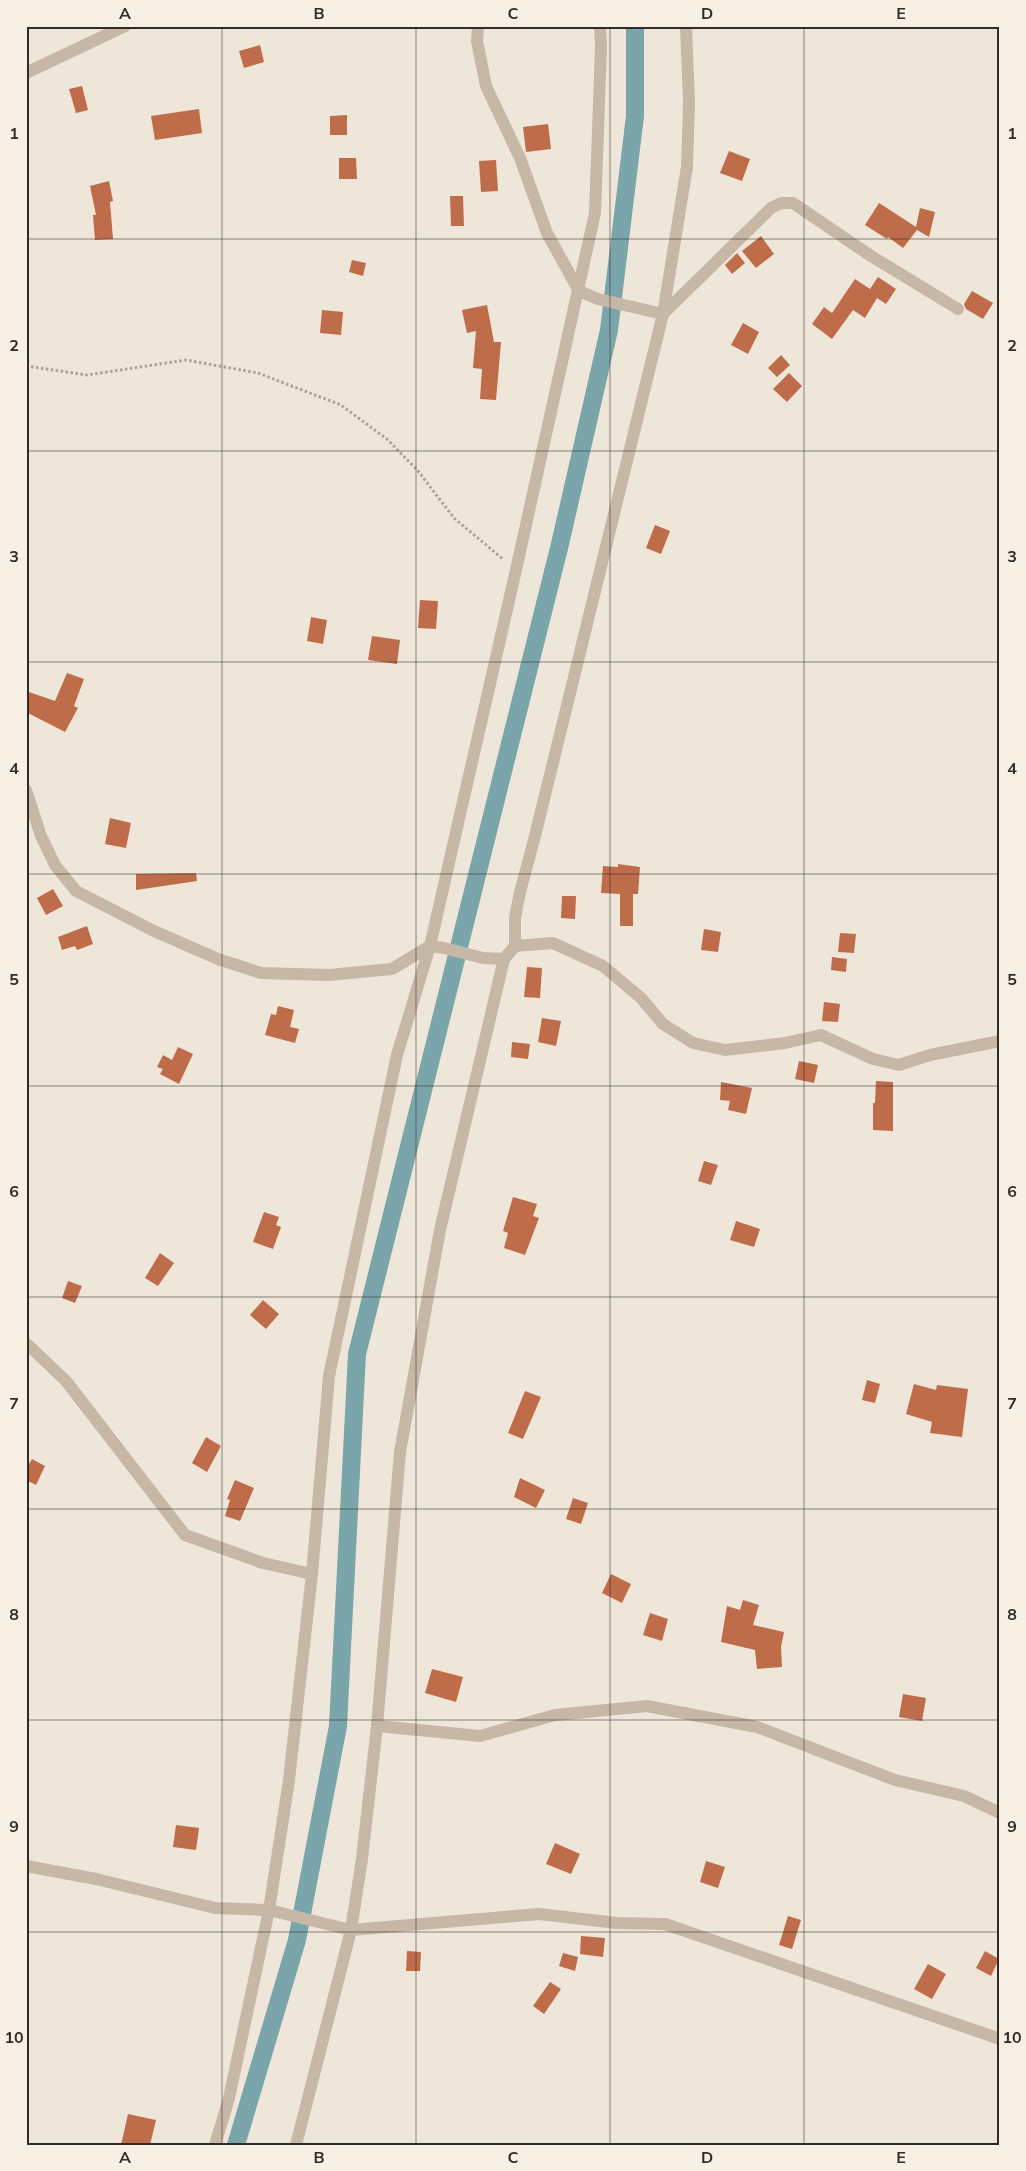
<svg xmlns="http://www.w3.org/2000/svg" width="1026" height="2171" font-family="Mulish,sans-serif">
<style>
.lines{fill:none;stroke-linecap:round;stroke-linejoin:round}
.canal{stroke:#7aa6ab;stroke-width:18}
.building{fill:#be6c49}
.path{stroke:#b2a191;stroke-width:3;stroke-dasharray:2.5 2.5;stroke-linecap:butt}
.street{stroke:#c7b7a6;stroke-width:12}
.grid{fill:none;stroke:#332b27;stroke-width:1;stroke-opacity:0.55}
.neatline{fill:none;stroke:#332b27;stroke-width:2}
.grid-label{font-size:16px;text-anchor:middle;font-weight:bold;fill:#332b27}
</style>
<rect width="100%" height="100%" fill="#efe6da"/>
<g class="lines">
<path class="canal" d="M236,2145L297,1940L338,1726L357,1354L560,544L609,330L635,116V26"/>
</g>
<g class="building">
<path d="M260,45L264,62L244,68L239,51Z"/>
<path d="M82,86L88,110L76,113L69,89Z"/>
<path d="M199,109L202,133L155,140L151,116Z"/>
<path d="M347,115V135H330V116Z"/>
<path d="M548,124L551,149L526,152L523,127Z"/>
<path d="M729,151L750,159L742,181L720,173Z"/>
<path d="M339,158H356L357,179H339Z"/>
<path d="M496,160L498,191L481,192L479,161Z"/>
<path d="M109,181L113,201L110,202L113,239L95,240L93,215H96L90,186Z"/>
<path d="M450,196H463L464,226H451Z"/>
<path d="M879,203L916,227L920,208L935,212L929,237L917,230L903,248L888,237L887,239L865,225Z"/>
<path d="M761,236L774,254L756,268L742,251Z"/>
<path d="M737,253L745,263L732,274L725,265Z"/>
<path d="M352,260L366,263L363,276L349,272Z"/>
<path d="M878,277L896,289L886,304L877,298L865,318L853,310L832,339L812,324L824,307L832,313L855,279L870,289Z"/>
<path d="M972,291L993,303L983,319L966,309L964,304Z"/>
<path d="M487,305L494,342H501L496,400L480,399L482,369L473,368L476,331L467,333L462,310Z"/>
<path d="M322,310L343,312L341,335L320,333Z"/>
<path d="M743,323L759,332L748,354L731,345Z"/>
<path d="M781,355L790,365L777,377L768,368Z"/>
<path d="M789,373L802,386L787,402L773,389Z"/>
<path d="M655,525L670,531L661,554L646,548Z"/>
<path d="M420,600L438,601L436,629L418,628Z"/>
<path d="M311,617L327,620L323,644L307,641Z"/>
<path d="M372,636L400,640L397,664L368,660Z"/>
<path d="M67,673L84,679L74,706L78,708L65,732L26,712V691L55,701Z"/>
<path d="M110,818L131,823L126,848L105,844Z"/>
<path d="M618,864L640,867L638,894H633V926H620V894L601,893L603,866L618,867Z"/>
<path d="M196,873L197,881L136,890V874Z"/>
<path d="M53,889L63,906L46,915L37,898Z"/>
<path d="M562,896H576L575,919L561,918Z"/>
<path d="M87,926L93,944L77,950L75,946L62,950L58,937Z"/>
<path d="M704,929L721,932L718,952L701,950Z"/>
<path d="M840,933L856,934L854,953L838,952Z"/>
<path d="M832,957L847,959L846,972L831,970Z"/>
<path d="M527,967L542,968L540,998L524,997Z"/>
<path d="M824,1002L840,1004L838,1022L822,1021Z"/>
<path d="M278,1006L294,1010L290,1027L299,1029L295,1043L265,1035L271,1014L276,1015Z"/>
<path d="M542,1018L561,1021L556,1046L538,1042Z"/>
<path d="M512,1042L530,1044L528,1059L511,1057Z"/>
<path d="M178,1047L193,1054L179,1084L160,1074L163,1069L157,1067L163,1055L172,1060Z"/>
<path d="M799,1061L818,1065L814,1083L795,1079Z"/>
<path d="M876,1081L893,1082V1131L873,1130V1103H875Z"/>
<path d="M721,1082L752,1088L746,1114L728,1110L730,1101L720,1100Z"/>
<path d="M704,1161L718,1165L711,1185L698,1181Z"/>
<path d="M513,1197L537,1204L533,1216L539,1218L525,1255L504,1248L508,1233L503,1231Z"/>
<path d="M264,1212L279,1217L276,1225L281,1227L273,1249L253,1242Z"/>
<path d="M736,1221L760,1229L754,1247L730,1240Z"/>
<path d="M160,1253L174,1263L158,1286L145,1278Z"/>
<path d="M68,1281L82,1286L75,1303L62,1298Z"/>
<path d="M263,1300L279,1314L266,1329L250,1315Z"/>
<path d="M867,1380L880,1384L875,1403L862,1400Z"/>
<path d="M914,1384L936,1390L937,1385L968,1389L962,1437L930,1433L932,1422L906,1414Z"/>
<path d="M525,1391L541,1397L523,1439L508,1433Z"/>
<path d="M206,1437L221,1446L207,1472L192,1463Z"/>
<path d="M32,1459L45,1466L36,1485L26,1480V1469Z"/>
<path d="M520,1478L545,1490L536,1508L514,1497Z"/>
<path d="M235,1480L254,1488L240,1521L225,1516L230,1500L227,1499Z"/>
<path d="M573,1498L588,1503L581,1524L566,1519Z"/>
<path d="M611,1574L631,1584L622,1603L602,1593Z"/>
<path d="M743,1600L759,1605L753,1625L784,1632L781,1647L782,1667L757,1669L755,1650L721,1642L727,1606L740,1610Z"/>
<path d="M650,1613L668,1619L662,1641L643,1635Z"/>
<path d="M432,1669L463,1677L456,1702L425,1693Z"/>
<path d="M903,1694L926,1698L922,1721L899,1717Z"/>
<path d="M176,1825L199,1828L196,1850L173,1847Z"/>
<path d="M555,1843L580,1854L571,1874L546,1864Z"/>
<path d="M706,1861L725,1867L718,1888L700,1882Z"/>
<path d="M788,1916L801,1920L792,1949L779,1945Z"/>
<path d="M581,1936L605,1938L603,1957L580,1954Z"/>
<path d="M407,1951L421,1952L420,1971H406Z"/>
<path d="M985,1951L999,1959L991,1976L976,1968Z"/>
<path d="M563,1953L578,1957L575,1971L559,1966Z"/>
<path d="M928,1964L946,1974L932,1999L914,1989Z"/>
<path d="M550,1982L561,1989L544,2014L533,2006Z"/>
<path d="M128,2114L156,2120L150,2145H121Z"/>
</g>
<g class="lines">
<path class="path" d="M26,366L87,375L186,360L258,373L341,405L388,440L418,471L454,518L504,560"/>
<g class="street">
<path d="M26,73L125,26"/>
<path d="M663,314L771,208L781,203H793L871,256L958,309"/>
<path d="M663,314L687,167L689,102L686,26"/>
<path d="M26,790L41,836L55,865L76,891L154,931L218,959L261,973L329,975L392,969L430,946L444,948L483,958L504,959"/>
<path d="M515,946L553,943L603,966L641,998L663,1024L693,1043L725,1050L785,1043L821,1035L873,1059L899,1065L930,1055L1000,1041"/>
<path d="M26,1343L66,1381L185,1535L263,1563L312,1574"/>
<path d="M377,1726L480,1736L555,1715L647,1706L757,1727L895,1780L964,1796L1000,1813"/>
<path d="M26,1866L96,1879L215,1908L269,1910L351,1930L539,1914L617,1923L665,1924L1000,2039"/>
<path d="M215,2145L229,2098L269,1910L289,1780L312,1574L329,1376L397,1055L430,946L516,570L595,213L601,47L600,26"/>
<path d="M296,2145L351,1930L362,1859L377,1726L400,1452L440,1230L504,959L515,946V918L520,892L534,840L663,314L598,299L579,291L547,233L520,158L486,86L477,41L478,26"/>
</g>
</g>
<path class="grid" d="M222,26V2145M416,26V2145M610,26V2145M804,26V2145M26,239H1000M26,451H1000M26,662H1000M26,874H1000M26,1086H1000M26,1297H1000M26,1509H1000M26,1720H1000M26,1932H1000"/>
<rect width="1026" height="2171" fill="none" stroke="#f8f0e5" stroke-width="55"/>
<rect x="28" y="28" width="970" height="2116" class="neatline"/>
<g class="grid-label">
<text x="125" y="19">A</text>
<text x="319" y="19">B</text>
<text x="513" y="19">C</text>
<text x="707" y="19">D</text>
<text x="901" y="19">E</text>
<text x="14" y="139">1</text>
<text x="1012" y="139">1</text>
<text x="14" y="351">2</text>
<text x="1012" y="351">2</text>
<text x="14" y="562">3</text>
<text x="1012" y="562">3</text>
<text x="14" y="774">4</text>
<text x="1012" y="774">4</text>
<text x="14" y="985">5</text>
<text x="1012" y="985">5</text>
<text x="14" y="1197">6</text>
<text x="1012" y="1197">6</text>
<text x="14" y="1409">7</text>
<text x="1012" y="1409">7</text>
<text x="14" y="1620">8</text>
<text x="1012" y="1620">8</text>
<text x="14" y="1832">9</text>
<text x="1012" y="1832">9</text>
<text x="14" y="2043">10</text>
<text x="1012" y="2043">10</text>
<text x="125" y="2163">A</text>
<text x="319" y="2163">B</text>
<text x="513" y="2163">C</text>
<text x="707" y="2163">D</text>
<text x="901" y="2163">E</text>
</g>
</svg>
